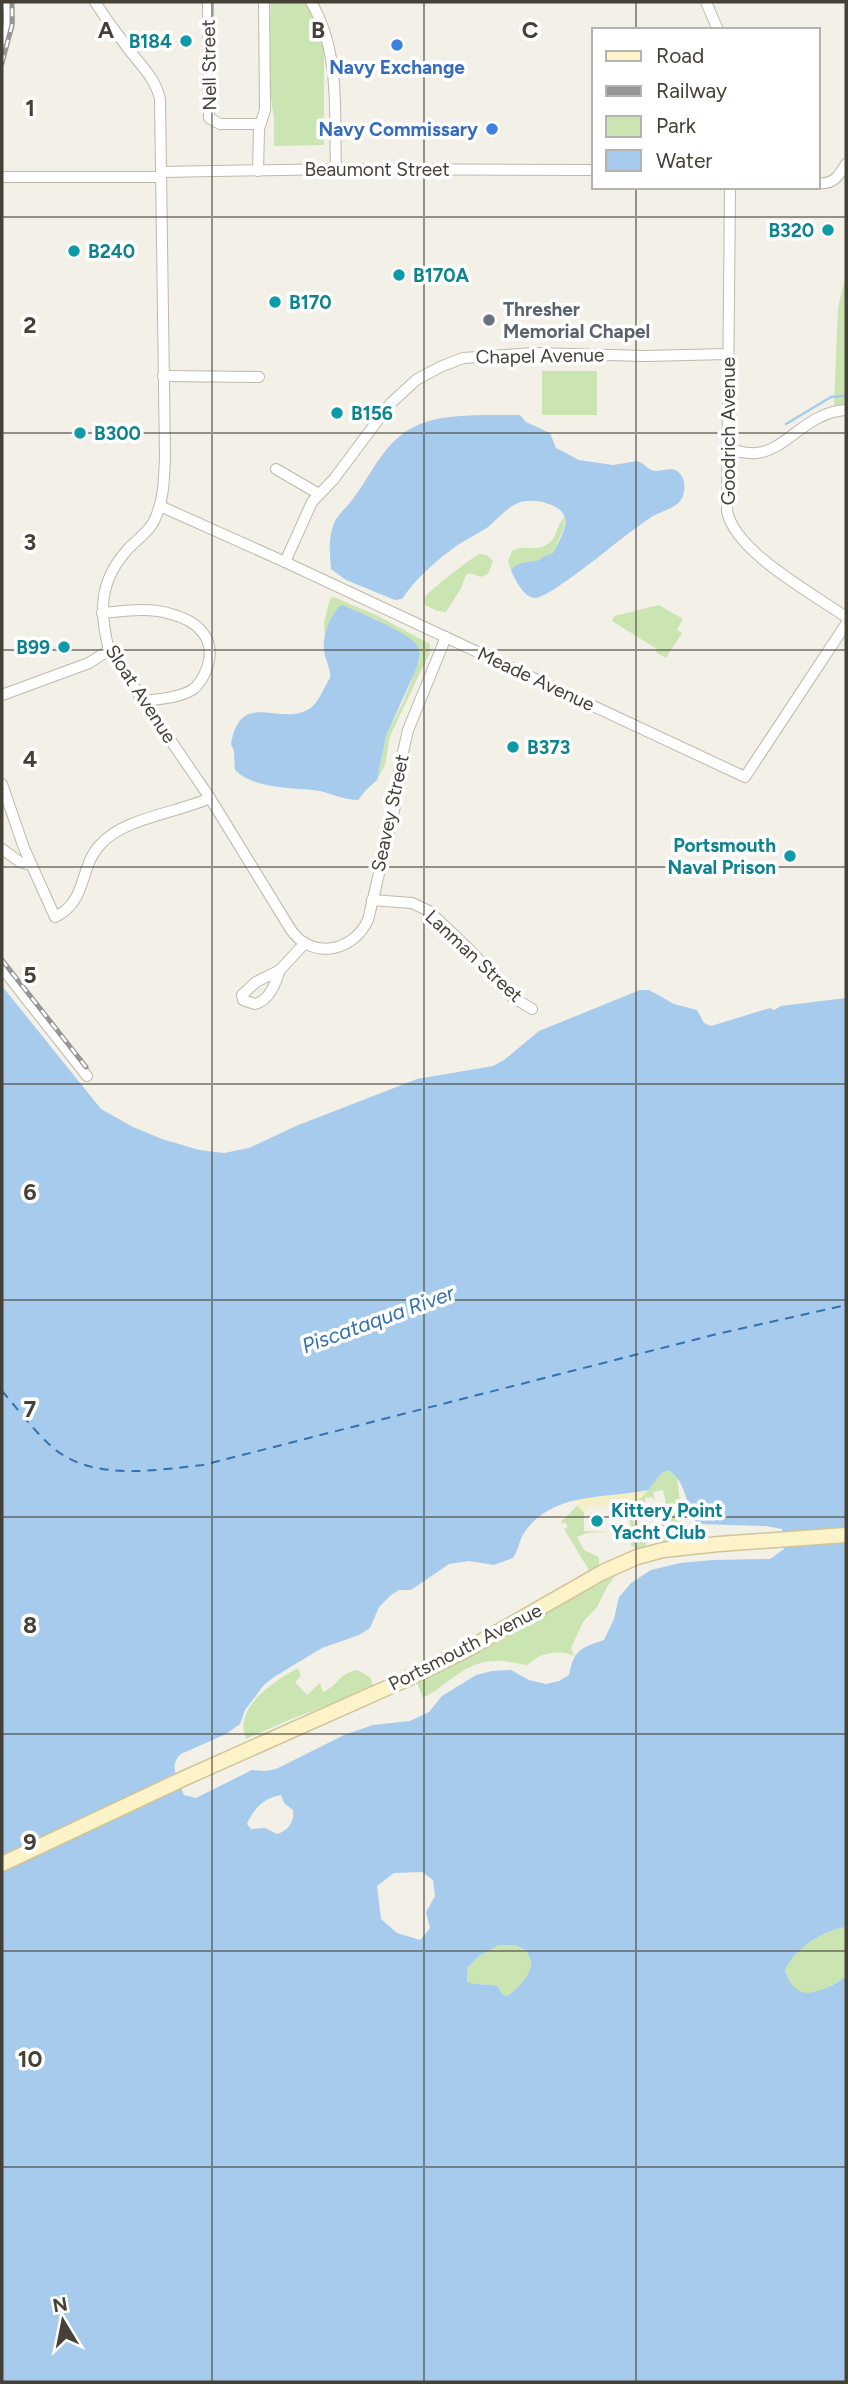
<svg xmlns="http://www.w3.org/2000/svg" width="848" height="2384" font-family="Figtree,sans-serif">
<style>
.green{fill:#cae5b2}
.sand{fill:#f5efc5}
.water{fill:#a7cbec;fill-rule:evenodd}
.lines{fill:none;stroke-linecap:round;stroke-linejoin:round}
.stream{stroke:#a7cbec;stroke-width:2.5}
.ferry{stroke:#3571ac;stroke-width:2;stroke-dasharray:9 7;stroke-linecap:butt}
.street-casing{stroke:#beb9ab;stroke-width:12}
.secondary-casing{stroke:#d0c599;stroke-width:17}
.street{stroke:#fff;stroke-width:10}
.secondary{stroke:#fcf3c9;stroke-width:14}
.rail-casing{stroke:#969696;stroke-width:5}
.rail{stroke:#fff;stroke-width:2.5;stroke-dasharray:8;stroke-linecap:butt}
.grid{fill:none;stroke:#464137;stroke-width:2;stroke-opacity:0.55}
.culture-dot{fill:#0f9aa8;stroke:#fff;stroke-width:2.5}
.shop-dot{fill:#3f7fe0;stroke:#fff;stroke-width:2.5}
.worship-dot{fill:#6b7280;stroke:#fff;stroke-width:2.5}
.labels{text-anchor:middle;dominant-baseline:central;stroke-width:7;stroke-linejoin:round;paint-order:stroke}
.culture-label{font-size:19px;font-weight:bold;fill:#0d838f;stroke:#fff;text-anchor:start}
.street-label{font-size:19px;fill:#464137;stroke:#fff}
.shop-label{font-size:19px;font-weight:bold;fill:#366cbe;stroke:#fff}
.worship-label{font-size:19px;font-weight:bold;fill:#5b616d;stroke:#fff;text-anchor:start}
.water-label{font-size:21px;font-style:italic;fill:#3571ac;stroke:#fff}
.grid-label{font-size:23px;text-anchor:middle;font-weight:bold;fill:#464137;stroke:#fff;stroke-width:7;stroke-linejoin:round;paint-order:stroke}
</style>
<rect width="100%" height="100%" fill="#f3f0e8"/>
<g class="green">
<path d="M271,2H305L316,22L324,50V145L274,146V119L267,72Z"/>
<path d="M846,274V404L834,405L838,308Z"/>
<rect x="542" y="371" width="55" height="44"/>
<path d="M565,517L564,528L553,553L543,557L540,560L514,566L511,571L508,561L512,551C523,544 535,552 546,545C559,538 555,525 565,517Z"/>
<path d="M480,554L487,555L493,561L488,574L481,577L470,573L466,575L461,588L446,612L437,611L425,605L424,598C429,591 473,556 480,554Z"/>
<path d="M334,597L378,616L430,644V652L390,736L385,765L377,780L386,736L404,700L420,658L374,618L332,620L325,643L324,622L330,599Z"/>
<path d="M659,605L683,619L677,630L682,633L666,658L656,652L657,649L612,621L614,616Z"/>
<path d="M668,1470L677,1476L684,1538L657,1543L661,1532L660,1509L667,1508L663,1490L653,1492L655,1501L652,1497L645,1498V1502L631,1507L636,1530L647,1528L649,1540L645,1546L636,1549L631,1545L630,1522L624,1506L642,1497L662,1473Z"/>
<path d="M578,1505L584,1512V1531L610,1532L587,1533L577,1537L584,1550L599,1557V1564L590,1572L564,1529L568,1527L565,1522L562,1524L561,1522Z"/>
<path d="M616,1575L607,1587L597,1607L583,1622L571,1648L574,1656C560,1649 538,1653 528,1665C517,1664 505,1660 495,1661C465,1661 447,1686 423,1698L417,1683Z"/>
<path d="M298,1668L301,1676L295,1682L307,1695L320,1683L323,1692C340,1684 338,1674 357,1670L370,1677L374,1688L291,1719L246,1739C233,1707 274,1681 298,1668Z"/>
<path d="M846,1927V1975C839,1982 812,1998 801,1993C794,1990 788,1978 785,1971C793,1949 824,1930 846,1927Z"/>
<path d="M499,1945H515L526,1950C527,1953 530,1957 531,1961C532,1975 517,1990 507,1996L500,1993L498,1986C487,1983 478,1986 467,1983V1968L479,1956Z"/>
</g>
<path class="sand" d="M648,1490C636,1508 610,1507 590,1506L584,1512L579,1508L576,1499Z"/>
<g class="water">
<path d="M484,415H520L526,422L550,433L556,448L579,460L613,465L638,461C643,463 647,468 651,470C661,474 673,463 681,475C686,481 685,494 681,500C674,509 662,511 653,516C636,527 621,539 606,551C595,560 545,599 535,598C523,597 516,580 511,571C515,561 530,563 539,560L543,557L553,553C557,545 568,527 565,518C562,503 530,497 518,503C506,508 498,519 488,527C476,535 462,541 451,550C432,564 415,580 402,599L395,600L346,580L331,569C330,555 328,540 333,526C336,516 346,508 352,500C370,477 383,444 410,429C432,416 459,416 484,415Z"/>
<path d="M342,605C357,611 409,633 417,645C421,652 419,660 417,667L386,736L377,780L366,790L358,800C345,800 333,794 320,791C294,787 255,790 235,770L234,751L231,744C241,686 282,730 312,707C320,700 324,687 330,678C331,668 325,660 324,650C322,638 331,611 342,605Z"/>
<path d="M2,986L101,1109L133,1127L162,1139L199,1150L224,1153L249,1148L296,1126L417,1079L493,1066L504,1060L539,1031L640,990H649L674,1004L697,1010L704,1023L711,1026L770,1008L774,1010L781,1006L846,998V1927C824,1930 793,1949 785,1971C794,1994 804,1997 826,1988C835,1984 840,1981 846,1975V2382H2ZM668,1470C685,1478 687,1508 697,1524L766,1526L782,1529L784,1549L770,1559L713,1560L680,1563L651,1570L631,1583L619,1597L614,1619L604,1640C580,1648 574,1650 569,1675L559,1681L546,1684L529,1680L511,1670L492,1671L476,1675L442,1696L429,1712L410,1721L373,1725L344,1735L276,1769L265,1771L252,1770L196,1798L184,1795C178,1780 168,1765 181,1754L226,1734L240,1724L245,1710L264,1685L274,1677L322,1648L359,1635L370,1628L379,1607L391,1595L399,1590H411L449,1564L469,1561L494,1565L513,1558C518,1551 519,1541 524,1533C552,1491 606,1499 648,1490L662,1473ZM281,1795L284,1803L293,1810C295,1821 288,1831 277,1834L265,1828L251,1829L247,1824C254,1808 264,1798 281,1795ZM422,1872L433,1880L435,1896L426,1912L430,1928L420,1940L397,1933L381,1919L377,1886L394,1873ZM499,1945H515L526,1950C527,1953 530,1957 531,1961C532,1975 517,1990 507,1996L501,1993L498,1986C487,1983 478,1986 467,1982V1968L479,1956Z"/>
</g>
<g class="lines">
<path class="stream" d="M786,424L831,397L846,396"/>
<path class="ferry" d="M2,1391C18,1409 34,1431 52,1447C93,1482 154,1470 203,1465L717,1334L846,1305"/>
<defs>
<g id="street">
<path d="M95,2C104,16 114,30 124,43C137,62 155,76 160,99L165,457C164,479 164,501 154,521C148,533 137,539 128,549C99,581 99,611 109,650L210,798L291,930C312,960 353,952 368,920L395,806L399,770L408,730L446,637"/>
<path d="M208,2L209,118L220,124H260"/>
<path d="M311,2C341,52 334,112 336,169"/>
<path d="M706,2L718,30"/>
<path d="M2,40C11,29 10,15 7,2"/>
<path d="M258,171L259,129L265,110L264,2"/>
<path d="M161,172L336,169L594,170"/>
<path d="M2,177H161"/>
<path d="M818,183C833,185 839,176 846,164"/>
<path d="M730,187L727,511C735,552 812,593 846,617"/>
<path d="M163,376L259,377"/>
<path d="M728,449C737,451 747,454 756,453C786,451 806,412 846,410"/>
<path d="M276,469L319,494"/>
<path d="M160,506L285,562L745,777L846,624"/>
<path d="M285,562L312,502L334,479L390,404L416,380L440,367L463,358L533,353L645,356L728,354"/>
<path d="M102,613C124,611 149,607 171,614C198,621 217,639 207,668C204,676 199,685 192,690C178,698 159,699 145,701"/>
<path d="M2,695L89,663L109,650"/>
<path d="M2,784L24,848L55,917C88,901 79,867 100,845C123,818 177,813 210,798"/>
<path d="M2,849L20,862L31,865"/>
<path d="M372,900L412,903L429,911L470,950L511,996L532,1009"/>
<path d="M2,968L87,1076"/>
<path d="M280,970C275,984 270,1000 255,1004L243,1000L242,995L256,982L280,970L304,944"/>
</g>
<path id="secondary" d="M2,1864L187,1777L407,1679L468,1649L603,1572L637,1557L663,1550L719,1544L846,1535"/>
</defs>
<use href="#street" class="street-casing"/>
<use href="#secondary" class="secondary-casing"/>
<use href="#street" class="street"/>
<use href="#secondary" class="secondary"/>
<defs>
<g id="rail">
<path d="M2,63L12,25V2"/>
<path d="M2,960L86,1067"/>
</g>
</defs>
<use href="#rail" class="rail-casing"/>
<use href="#rail" class="rail"/>
</g>
<path class="grid" d="M212,2V2382M424,2V2382M636,2V30M636,187V2382M2,217H846M2,433H846M2,650H846M2,867H846M2,1084H846M2,1300H846M2,1517H846M2,1734H846M2,1951H846M2,2167H846"/>
<g class="culture-dot">
<circle cx="186" cy="41" r="7"/>
<circle cx="828" cy="230" r="7"/>
<circle cx="74" cy="251" r="7"/>
<circle cx="399" cy="275" r="7"/>
<circle cx="275" cy="302" r="7"/>
<circle cx="337" cy="413" r="7"/>
<circle cx="80" cy="433" r="7"/>
<circle cx="64" cy="647" r="7"/>
<circle cx="513" cy="747" r="7"/>
<circle cx="790" cy="856" r="7"/>
<circle cx="597" cy="1521" r="7"/>
</g>
<g class="shop-dot">
<circle cx="397" cy="45" r="7"/>
<circle cx="492" cy="129" r="7"/>
</g>
<circle class="worship-dot" cx="489" cy="320" r="7"/>
<g class="labels">
<g class="culture-label">
<text x="172" y="41" text-anchor="end">B184</text>
<text x="814" y="230" text-anchor="end">B320</text>
<text x="88" y="251">B240</text>
<text x="413" y="275">B170A</text>
<text x="289" y="302">B170</text>
<text x="351" y="413">B156</text>
<text x="94" y="433">B300</text>
<text x="50" y="647" text-anchor="end">B99</text>
<text x="527" y="747">B373</text>
<text x="776" y="845" text-anchor="end">Portsmouth<tspan x="776" dy="22">Naval Prison</tspan></text>
<text x="611" y="1510">Kittery Point<tspan x="611" dy="22">Yacht Club</tspan></text>
</g>
<g class="street-label">
<text transform="translate(209 65) rotate(-91)">Nell Street</text>
<text x="377" y="169">Beaumont Street</text>
<text transform="translate(540 356) rotate(-1)">Chapel Avenue</text>
<text transform="translate(728 431) rotate(-90)">Goodrich Avenue</text>
<text transform="translate(536 679) rotate(25)">Meade Avenue</text>
<text transform="translate(141 694) rotate(57)">Sloat Avenue</text>
<text transform="translate(390 813) rotate(-78)">Seavey Street</text>
<text transform="translate(474 956) rotate(43)">Lanman Street</text>
<text transform="translate(465 1647) rotate(-27)">Portsmouth Avenue</text>
</g>
<g class="shop-label">
<text x="397" y="67">Navy Exchange</text>
<text x="478" y="129" text-anchor="end">Navy Commissary</text>
</g>
<g class="worship-label">
<text x="503" y="309">Thresher<tspan x="503" dy="22">Memorial Chapel</tspan></text>
</g>
<g class="water-label">
<text transform="translate(378 1319) rotate(-20)">Piscataqua River</text>
</g>
</g>
<g class="grid-label">
<text x="106" y="38">A</text>
<text x="318" y="38">B</text>
<text x="530" y="38">C</text>
<text x="30" y="116">1</text>
<text x="30" y="333">2</text>
<text x="30" y="550">3</text>
<text x="30" y="767">4</text>
<text x="30" y="983">5</text>
<text x="30" y="1200">6</text>
<text x="30" y="1417">7</text>
<text x="30" y="1633">8</text>
<text x="30" y="1850">9</text>
<text x="30" y="2067">10</text>
</g>
<rect width="848" height="2384" fill="none" stroke="#464137" stroke-width="7"/>
<rect x="592" y="28" width="228" height="161" fill="#ffffff" stroke="#b5b3af" stroke-width="2"/>
<rect x="606" y="51" width="35" height="10" fill="#fcf3c9" stroke="#b5b3af" stroke-width="2"/>
<text x="656" y="63" font-size="21" fill="#464137">Road</text>
<rect x="606" y="86" width="35" height="10" fill="#969696" stroke="#b5b3af" stroke-width="2"/>
<text x="656" y="98" font-size="21" fill="#464137">Railway</text>
<rect x="606" y="116" width="35" height="21" fill="#cae5b2" stroke="#b5b3af" stroke-width="2"/>
<text x="656" y="133" font-size="21" fill="#464137">Park</text>
<rect x="606" y="150" width="35" height="21" fill="#a7cbec" stroke="#b5b3af" stroke-width="2"/>
<text x="656" y="168" font-size="21" fill="#464137">Water</text>
<g transform="translate(63 2321) rotate(350)" stroke="#ffffff" stroke-width="5" paint-order="stroke">
<path d="M0-5L12 26L0 18L-12 26Z" fill="#464137"/>
<text y="-10" font-size="19" font-weight="bold" text-anchor="middle" fill="#464137">N</text>
</g>
</svg>
